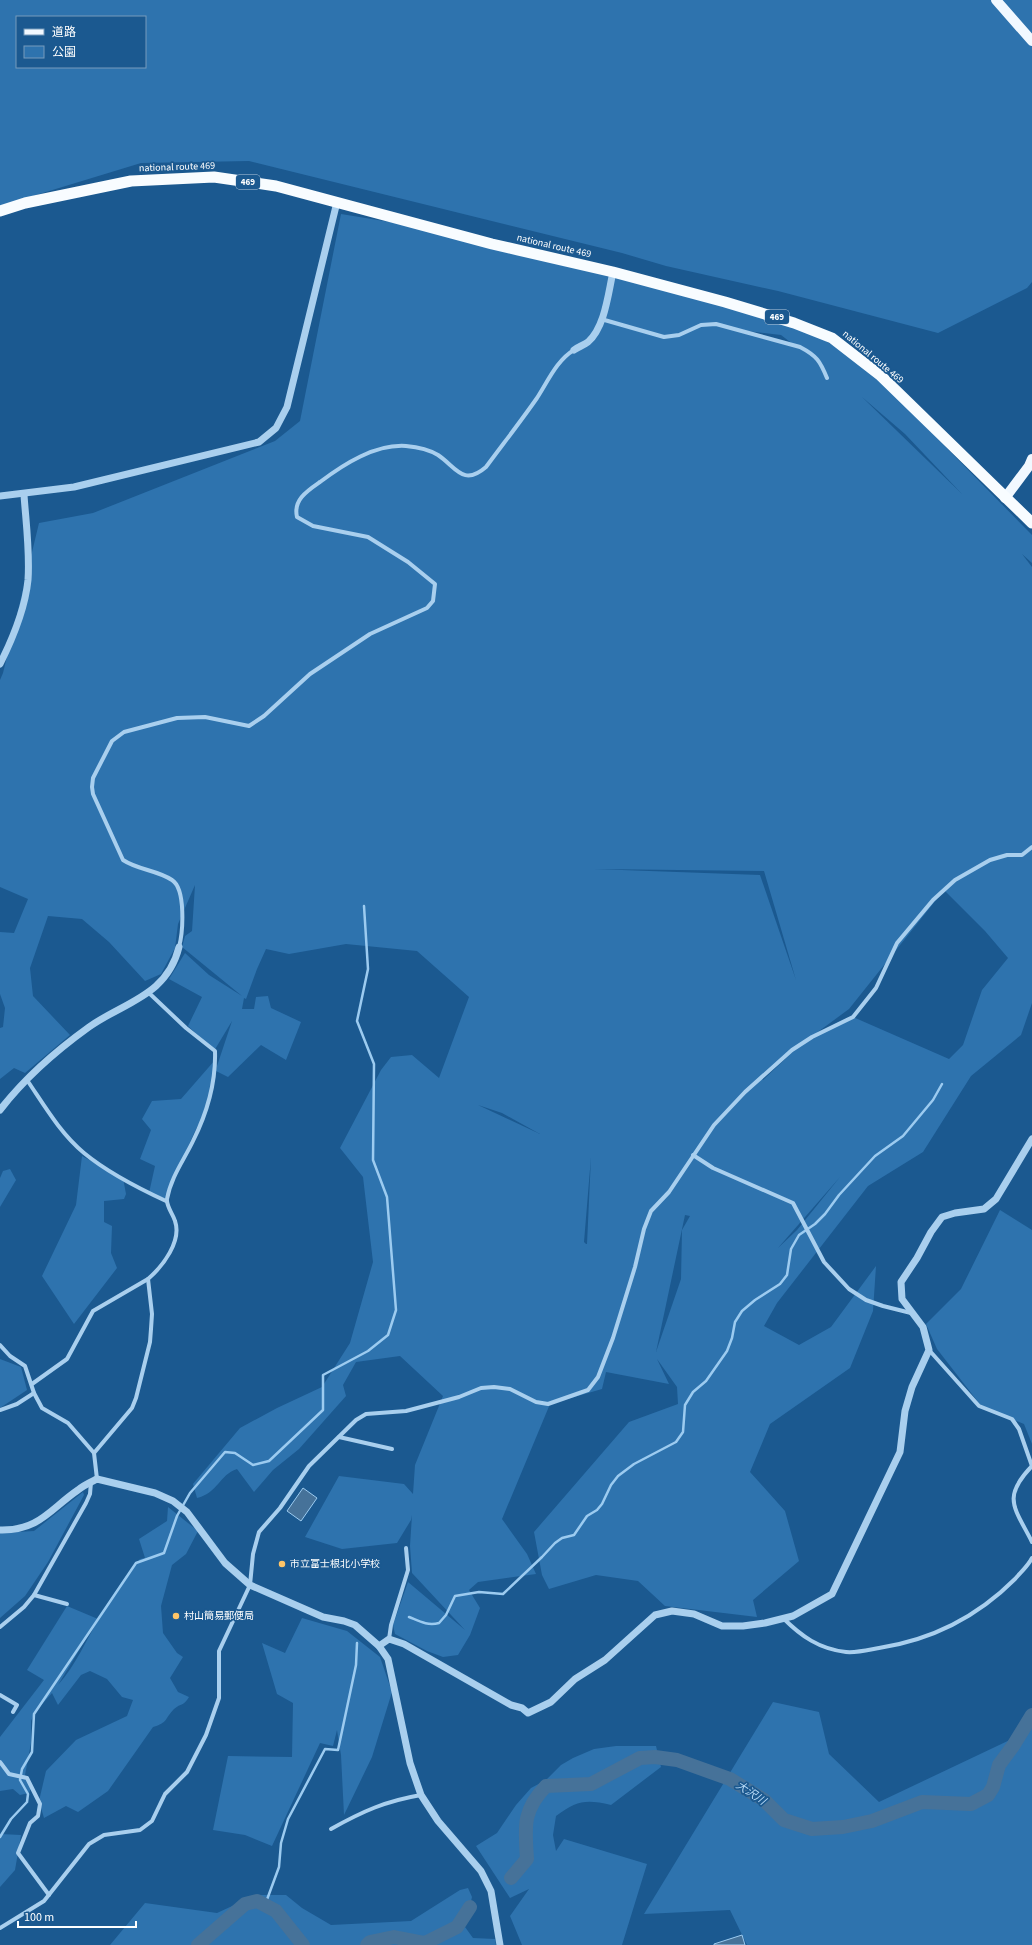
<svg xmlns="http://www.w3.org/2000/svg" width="1032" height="1945" font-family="'Source Sans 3','Noto Sans JP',sans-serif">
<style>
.green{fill:#2e73ae;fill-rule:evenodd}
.water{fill:#467299;stroke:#9ccbf0}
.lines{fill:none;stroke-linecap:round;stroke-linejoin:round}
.stream{stroke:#9ccbf0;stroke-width:2.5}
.river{stroke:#467299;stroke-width:14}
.minor{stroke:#a9cfee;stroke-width:4}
.tertiary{stroke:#a9cfee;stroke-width:7}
.primary{stroke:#f1f8ff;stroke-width:10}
.trunk{stroke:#f8fcff;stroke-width:11}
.poi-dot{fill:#ffc567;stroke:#1b5990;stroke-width:1.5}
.labels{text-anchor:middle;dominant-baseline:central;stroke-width:3.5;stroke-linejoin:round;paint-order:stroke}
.shield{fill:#1b5990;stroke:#bbcdde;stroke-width:1}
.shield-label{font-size:9px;font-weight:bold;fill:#fff}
.street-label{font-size:10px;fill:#fff;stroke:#1b5990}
.poi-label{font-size:10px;fill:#fff;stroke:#1b5990;text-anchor:start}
.water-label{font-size:11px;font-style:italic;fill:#b5d8f5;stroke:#1b5990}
</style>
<rect width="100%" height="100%" fill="#1b5990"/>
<g class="green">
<path d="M0,0H1032V282L1027,288L938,333L778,291L666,266L622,253L249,161L141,163L0,206ZM17,17H145V67H17Z"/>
<path d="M341,214L439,230L798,324L870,368L924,425L1032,535V563L1022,554L1032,567V1003L1021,1035L971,1076L923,1152L868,1186L777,1303L764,1326L799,1345L831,1327L876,1266L873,1311L850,1368L770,1424L750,1472L785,1511L799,1561L753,1600L757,1617L665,1606L638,1581L596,1575L549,1589L542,1575L534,1532L629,1422L678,1404L677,1387L657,1359L669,1384L606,1372L602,1389L550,1404L502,1519L527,1554L536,1574L478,1582L469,1590L480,1608L470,1635L458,1655L443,1657L427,1651L395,1634L393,1625L408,1582L465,1630L412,1573L410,1546L412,1515L411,1520L397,1543L342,1549L305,1537L339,1476L404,1484L413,1494L415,1465L443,1396L400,1356L356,1362L343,1385L346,1396L299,1449L273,1470L254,1492L237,1469C219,1475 218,1493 197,1498L193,1484L240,1428L277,1408L322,1387L350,1343L373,1262L363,1177L340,1148L381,1070L391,1057L412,1055L439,1078L469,997L417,951L346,944L289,954L266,949L257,969L246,999L244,998L242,1009H254L256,997L268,996L271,1008L301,1022L286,1060L261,1045L228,1077L216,1071L207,1109L194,1133L166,1199L149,1193L155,1166L140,1159L151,1130L142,1119L152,1101L181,1099L215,1060L216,1069L232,1021L214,1051L188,1026L202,997L169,979L185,953L209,975L242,996L182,947L185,936L192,931L195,885L178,924L175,948L161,974L145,981L109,942L82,919L48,916L30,968L33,996L70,1035L25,1073L14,1068L0,1079V1028L3,1027L5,1008L0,994V932L14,933L28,899L0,887V680L3,673L39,523L93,513L275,441L300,421ZM738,330L781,335L794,345ZM862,397L905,434L962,494ZM594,869L764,871L796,980L760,875ZM944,890L985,931L1008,958L982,990L963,1045L949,1059L853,1017L811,1037L849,1009ZM799,1046L763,1080L761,1078ZM478,1105L502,1113L540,1134ZM591,1157L587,1244H586L584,1242ZM840,1177L797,1230L778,1248ZM685,1215L690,1216L682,1230L681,1279L656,1352Z"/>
<path d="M82,1156L123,1178L126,1194L124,1199L104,1201V1222L112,1226L111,1253L117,1268L74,1324L42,1276L76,1205Z"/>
<path d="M10,1169L16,1180L0,1207V1178L3,1171Z"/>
<path d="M1000,1210L1032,1230V1444L1024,1424L982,1407L937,1349L926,1324L961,1289Z"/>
<path d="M0,1359L21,1367L27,1390L0,1408Z"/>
<path d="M83,1492L84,1495L48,1562L25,1596L0,1618V1533L34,1531Z"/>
<path d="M168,1507L198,1531L186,1554L172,1565L161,1606L163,1633L177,1653L183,1657L170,1678L178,1692L189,1697C184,1706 181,1703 174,1709C165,1718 168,1723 153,1727L108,1791L78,1812L66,1806L44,1818L39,1801L46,1771L76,1740L127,1716L133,1700L122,1697L107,1679L90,1671L81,1675L58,1705L52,1693L35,1712L31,1721V1743L25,1775L32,1786L29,1793L20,1795L13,1789L0,1791V1737L44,1680L27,1670L67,1606L98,1619L58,1685C76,1665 86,1640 100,1617C111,1597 125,1576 140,1559L145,1558L139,1539L167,1521Z"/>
<path d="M302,1618L347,1631L380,1657L392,1692L372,1757L344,1815L341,1755L337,1730L333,1746L320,1743L272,1846L245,1835L213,1830L228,1756L292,1757L293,1703L277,1694L262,1643L285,1653Z"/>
<path d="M773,1702L819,1712L829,1754L879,1802L1014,1738L1032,1719V1945H747L730,1910L644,1914Z"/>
<path d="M616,1746H656L661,1767L611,1805C585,1799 577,1801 556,1816L553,1835L556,1851L564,1839L647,1864L622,1945H522L510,1916L529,1889L510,1898L476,1846L497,1833L516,1805L531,1788L546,1780L561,1765L573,1758L594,1749Z"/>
<path d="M0,1834L21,1835L15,1870L0,1887Z"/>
<path d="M468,1888L472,1897L465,1927L473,1938L495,1939L496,1945H110L145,1903L217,1913L256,1895H286L302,1908L331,1925L411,1921L460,1890Z"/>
</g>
<g class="water">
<path d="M303,1488L317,1498L301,1521L287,1511Z"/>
<path d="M742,1935L745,1945H714V1944Z"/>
</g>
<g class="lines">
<g class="stream">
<path d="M409,1617C419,1621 427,1626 439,1623L446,1615L455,1596L479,1592L503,1594L542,1557L555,1543L562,1538L574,1535L587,1516L597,1510L602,1504L611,1485L618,1476L634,1464L676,1442L683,1432L685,1405L693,1392L706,1381L727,1351L732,1338L735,1322L742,1311L755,1300L780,1284L787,1275L791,1249L799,1235L815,1224L825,1214L839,1195L875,1156L903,1136L933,1100L942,1084"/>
<path d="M0,1837L11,1819L27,1802L28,1794L20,1780L22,1769L32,1752L34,1714L136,1563L164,1553L177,1516L190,1493L225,1452L235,1453L253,1465L269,1461L323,1410V1375L368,1351L388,1335L396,1310L387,1197L373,1160L374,1064L357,1021L368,969L364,906"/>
<path d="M265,1905L279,1867L281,1843L288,1819L325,1749L338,1750L356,1665L357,1643"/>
</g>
<g class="river">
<path d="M511,1878L527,1859C525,1827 522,1811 546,1786L591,1784L640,1758L655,1757L677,1760L730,1779L764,1800L784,1820L812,1829L843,1827L872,1821L922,1802L971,1804L988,1795L993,1787L999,1765L1013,1746L1032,1715"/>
<path d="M198,1945L245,1904L257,1901L276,1911L303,1945"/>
<path d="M367,1945L370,1942L394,1937L425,1943L457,1927L470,1907"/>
</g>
<g class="minor">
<path d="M601,319L664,337L679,335L701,325L716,324L800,347C817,356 820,361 827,378"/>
<path d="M179,947C183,932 186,889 172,880C157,870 138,870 123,860L93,794L92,787L93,778L112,741L124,732L177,718L205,717L249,726L264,716L310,674L370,634L427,608L433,601L435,584L408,562L368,537L313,526L297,517C293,500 307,491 320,482C344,464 375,444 406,446C417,447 428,449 438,455C456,467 463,487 486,467C503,444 521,421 537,398C548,381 557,360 574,350"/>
<path d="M27,1080C44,1105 60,1133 84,1153C107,1172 140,1189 166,1201"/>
<path d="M693,1155L713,1168L793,1203L824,1262L849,1289L866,1300L883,1306L911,1313"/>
<path d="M0,1345L10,1356L25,1366L34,1393L42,1408L68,1423L94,1453L97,1479"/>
<path d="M929,1350L979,1406L1012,1419L1019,1429L1032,1466"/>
<path d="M32,1384L67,1359L93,1311L148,1279"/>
<path d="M0,1410L17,1404L34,1393"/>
<path d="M339,1437L392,1449"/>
<path d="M94,1453L132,1408L136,1398L150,1342L151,1329L152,1314L148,1279C163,1266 182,1241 175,1221C173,1214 166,1206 167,1199C171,1177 184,1160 193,1141C207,1113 216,1082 215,1051L186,1028L149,993"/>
<path d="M1032,1466C1001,1498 1015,1508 1032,1542"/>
<path d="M34,1595L67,1604"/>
<path d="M783,1618C801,1636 819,1649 846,1652C857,1653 868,1650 879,1648C931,1640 978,1616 1015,1579C1021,1572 1028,1566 1032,1558"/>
<path d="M0,1627L24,1607L34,1595L86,1503L90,1494L91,1482"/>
<path d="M389,1639L391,1625L408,1570L406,1548"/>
<path d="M0,1695L17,1705L13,1712"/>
<path d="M0,1762L9,1774L27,1778L40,1804L38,1816L30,1823L18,1853L49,1895"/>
<path d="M331,1829C363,1811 386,1801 421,1795"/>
<path d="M0,1928L44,1901L89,1844L104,1835L140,1830L152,1821L165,1794L187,1772L206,1735L219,1698V1651L250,1585L253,1554L259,1532L280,1508L309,1466L356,1420L366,1414L406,1411L459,1397L481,1388L494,1387L510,1389L536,1402L548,1404L588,1390L598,1377L613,1338L635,1267L644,1229L651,1211L669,1192L714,1125L745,1092L792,1050L812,1037L853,1017L876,988L897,943L933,900L955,880L990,860L1007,855H1022L1032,847"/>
</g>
<g class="tertiary">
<path d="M574,350C578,347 584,345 588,342C605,327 608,294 613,272"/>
<path d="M0,496L74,487L259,442L276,428L287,407L337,202"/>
<path d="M0,664C13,638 25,610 28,580C30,552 26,523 24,495"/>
<path d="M0,1110C24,1079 57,1050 89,1027C124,1002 167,996 179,947"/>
<path d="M0,1530C39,1531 50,1509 78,1490C84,1485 91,1482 97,1479L155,1493L173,1501L187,1512L225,1563L250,1585L323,1617L344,1621L355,1625L379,1646L388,1659L410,1763L421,1795L438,1821L481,1871L491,1891L500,1945"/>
<path d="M379,1646L389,1639L404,1644L511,1705L522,1708L528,1713L551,1702L575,1679L605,1660L655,1615L672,1611L694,1614L722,1626H743L765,1623L793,1616L832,1594L900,1452L905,1411L912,1387L929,1350L923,1327L902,1299L901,1282L917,1258L931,1232L942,1217L955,1213L984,1209L996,1199L1032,1139"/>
</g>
<g class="primary">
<path d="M996,0L1032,41"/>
<path d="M1005,498L1029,466L1032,459"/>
</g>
<path class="trunk" d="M0,211L25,203L131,181L214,177L276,186L492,244L613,272L725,302L794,323L832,338L881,376L1032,523"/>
</g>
<g class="poi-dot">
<circle cx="282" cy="1564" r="4"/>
<circle cx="176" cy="1616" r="4"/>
</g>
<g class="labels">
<g class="shield">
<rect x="236" y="175" width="24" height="14" rx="3"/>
<rect x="765" y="310" width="24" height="14" rx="3"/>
</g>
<g class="shield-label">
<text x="248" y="182">469</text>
<text x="777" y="317">469</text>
</g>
<g class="street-label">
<text transform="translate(177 167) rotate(-2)">national route 469</text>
<text transform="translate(554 246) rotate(13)">national route 469</text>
<text transform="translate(873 357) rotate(40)">national route 469</text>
</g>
<g class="poi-label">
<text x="290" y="1564">市立富士根北小学校</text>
<text x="184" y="1616">村山簡易郵便局</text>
</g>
<g class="water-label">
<text transform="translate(751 1793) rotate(34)">大沢川</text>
</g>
</g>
<rect x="16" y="16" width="130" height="52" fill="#1b5990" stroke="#769bbc"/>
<rect x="24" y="29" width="20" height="6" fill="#f1f8ff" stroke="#769bbc"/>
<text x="52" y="36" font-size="12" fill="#ffffff">道路</text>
<rect x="24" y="46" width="20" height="12" fill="#2e73ae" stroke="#769bbc"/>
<text x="52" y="56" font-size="12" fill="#ffffff">公園</text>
<path d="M18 1921v6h118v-6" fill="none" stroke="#ffffff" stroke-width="2"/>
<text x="24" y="1921" font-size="12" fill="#ffffff" stroke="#1b5990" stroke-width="3" paint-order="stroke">100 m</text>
</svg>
